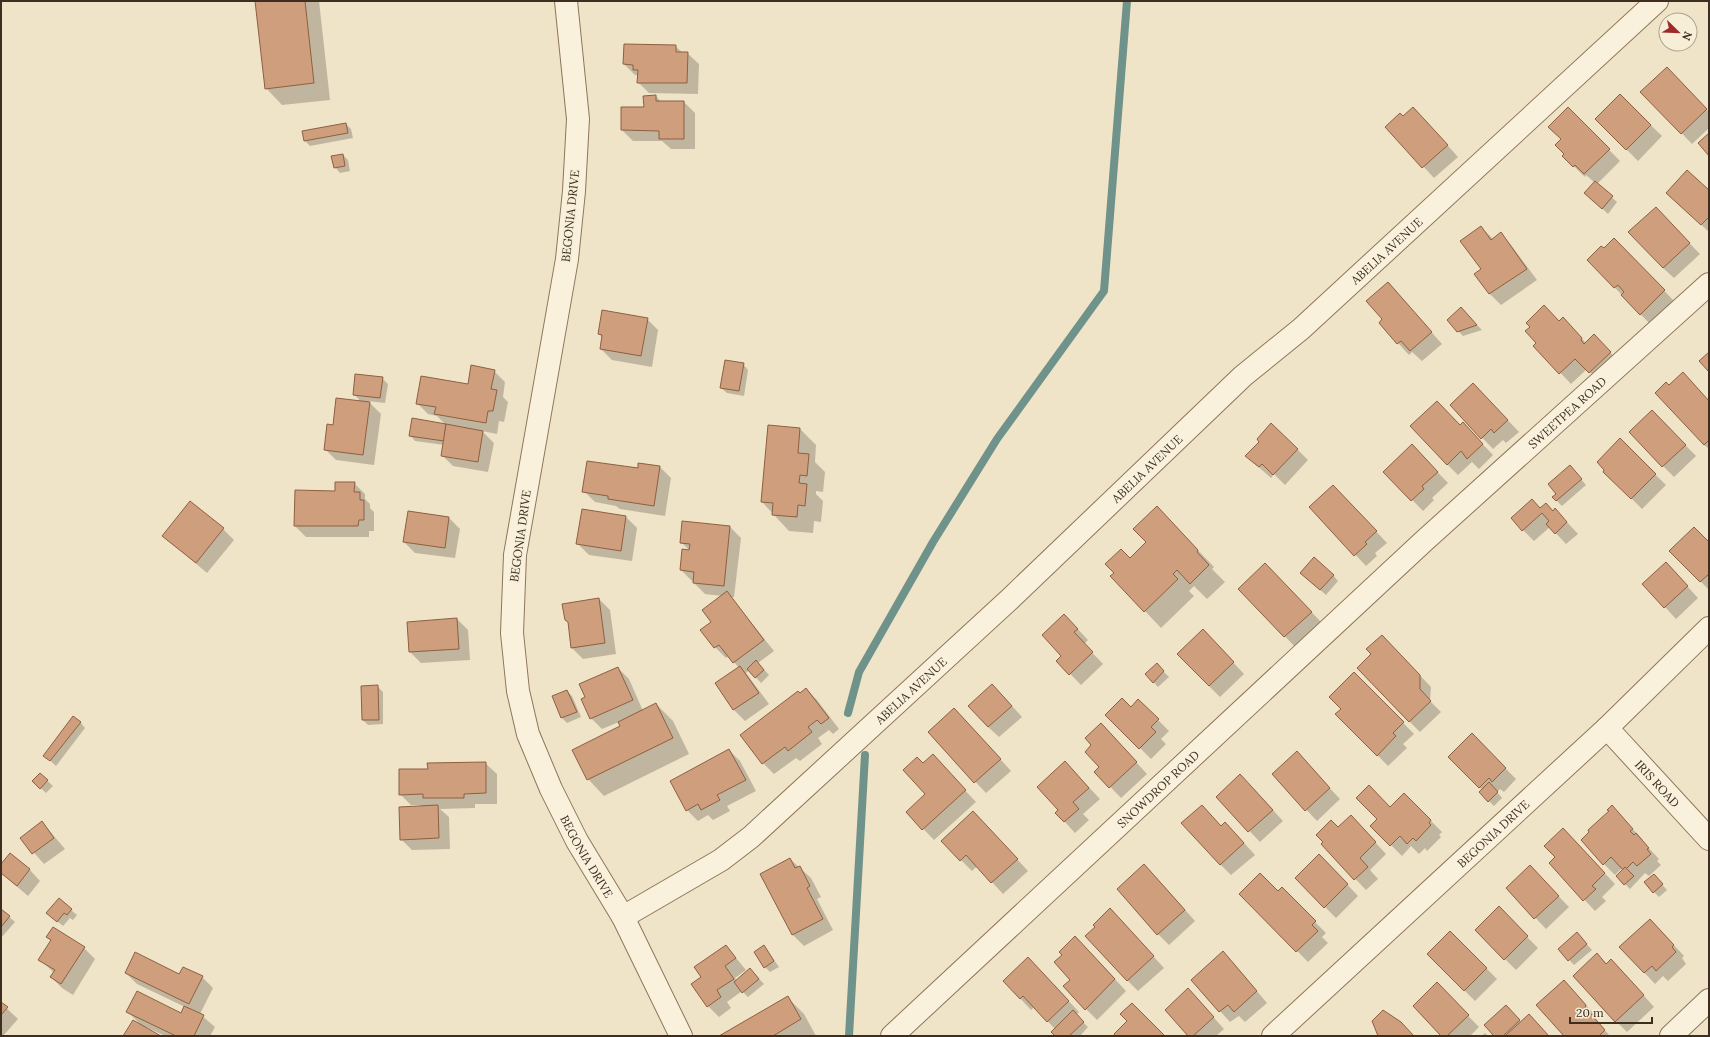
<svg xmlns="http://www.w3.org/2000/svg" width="1710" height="1037" font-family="Lora,serif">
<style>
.shadow{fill:#0003}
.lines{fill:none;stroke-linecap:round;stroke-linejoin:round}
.stream{stroke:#6f938a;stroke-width:8}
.building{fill:#cf9f7d;stroke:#8d5f41}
.street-casing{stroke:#8d765c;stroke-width:24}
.street{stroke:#faf1dc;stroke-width:22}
.labels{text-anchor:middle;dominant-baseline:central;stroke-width:3.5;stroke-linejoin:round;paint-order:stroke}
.street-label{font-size:12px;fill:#3d2e20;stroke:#f7eed8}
</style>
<rect width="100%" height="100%" fill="#f0e4c8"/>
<g class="shadow">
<path d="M256,1H319L330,100L282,105L266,88Z"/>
<path d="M675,46L683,53H687L699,64L698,94L649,93L638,82V75H635L624,64Z"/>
<path d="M1678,79L1709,112V128L1692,144L1642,92Z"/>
<path d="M1620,95L1662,136L1638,161L1596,119Z"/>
<path d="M656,96L661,102H684L695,113V149H671L662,141H633L622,130Z"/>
<path d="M1568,108L1620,161L1597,184L1617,202L1608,214L1591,198L1595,183L1586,175L1585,177L1563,156L1565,154L1562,139Z"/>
<path d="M1404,117L1424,119L1458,157L1434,178L1387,127Z"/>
<path d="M346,124L351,129L353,138L310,146L305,141Z"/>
<path d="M343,155L348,160L350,171L340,173L335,167Z"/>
<path d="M1709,191V232L1678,203Z"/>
<path d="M1666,219L1700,254L1674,278L1663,268Z"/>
<path d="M1481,227L1493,239L1500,234L1511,245L1537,280L1501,305L1490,294L1476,274L1482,270Z"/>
<path d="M1604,249L1625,250L1675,302L1651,325L1588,260Z"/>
<path d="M1388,283L1442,344L1422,361L1412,352L1409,355L1380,323L1383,320Z"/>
<path d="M1460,308L1482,330L1463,336L1448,320Z"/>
<path d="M647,319L658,330L652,367L612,360L601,349L603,338L599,334Z"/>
<path d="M1559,322L1574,330L1586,343L1605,347L1621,364L1601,383L1587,369L1571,384L1535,346L1537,343L1531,327Z"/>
<path d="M743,364L748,370L744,396L727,393L721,388Z"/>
<path d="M494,371L505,382L503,397L508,402L504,422L499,421L497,434L482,431L494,443L488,472L453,466L442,455L444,445L415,441L410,435L446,425L437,416L428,414L417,403L469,386Z"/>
<path d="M382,378L388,384L385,403L368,401L381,414L374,465L336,460L325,449L334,426L361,402L354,394Z"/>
<path d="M1484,395L1519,432L1506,443L1503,440L1493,449L1451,405Z"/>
<path d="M1709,401V449L1704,445Z"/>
<path d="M1652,411L1696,456L1674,477L1663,466Z"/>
<path d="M1461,426L1474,435L1493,455L1479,469L1472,462L1458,475L1447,464Z"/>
<path d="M800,429L816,445L815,462L825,472L823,492L816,491V494L823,501L821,522L814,521L813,533L789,531L762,502Z"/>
<path d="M1620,440L1666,485L1642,509L1604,471Z"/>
<path d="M1260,442L1297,449L1308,460L1285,485L1274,474L1271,478L1246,456Z"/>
<path d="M1423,457L1448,483L1432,498L1434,500L1423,511L1385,472Z"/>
<path d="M660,467L671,478L665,516L620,509L616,506L595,502L584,491L639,469Z"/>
<path d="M1575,472L1586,485L1562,506L1556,500Z"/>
<path d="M354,483L365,494V499L370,504V508L374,512V531H369V537H306L295,526L336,492Z"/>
<path d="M1344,497L1387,543L1375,553L1377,556L1366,566L1311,507Z"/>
<path d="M1540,509L1566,521L1578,534L1566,544L1550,527L1534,541L1512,519Z"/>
<path d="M626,517L637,528L632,561L589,555L578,544Z"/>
<path d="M449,518L460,529L455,558L415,553L404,542Z"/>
<path d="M1173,524L1214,567L1212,569L1225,582L1207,599L1194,586L1189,591L1194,596L1161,628L1112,576L1147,542Z"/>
<path d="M730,527L741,538L734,597H731L774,651L758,663L769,675L761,683L749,670L746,673L769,704L745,721L734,710L716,684L739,668L729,656L726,658L715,647L712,622L722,596L705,594L681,570L690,551L681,542Z"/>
<path d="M223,529L234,540L207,573L163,536Z"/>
<path d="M1709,543V590L1671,551Z"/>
<path d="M1666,563L1698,598L1676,619L1644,584Z"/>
<path d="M1276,575L1322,623L1296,648L1240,589Z"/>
<path d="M1333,575L1338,581L1326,595L1306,578Z"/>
<path d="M599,599L610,610L616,654L583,659L572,648Z"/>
<path d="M457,619L468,630L470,660L421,663L410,652L408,623Z"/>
<path d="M1075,626L1088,640L1084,644L1103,664L1081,685L1058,661L1062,656Z"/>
<path d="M1214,642L1244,674L1220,697L1209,686Z"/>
<path d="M1393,647L1431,687L1430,701L1441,712L1420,732L1409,721L1372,654Z"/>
<path d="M1157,665L1169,677L1158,687L1146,674Z"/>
<path d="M618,668L629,679L643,711L656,704L673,721L689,754L604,796L588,779L621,727L619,722L602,729L591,718Z"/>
<path d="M1354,673L1414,734L1403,744L1407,748L1388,766L1337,714L1342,709Z"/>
<path d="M377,686L383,692V724L368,725L363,720Z"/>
<path d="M806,689L817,700L839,729L833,734L829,730L818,738L822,744L800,761L796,758L774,774L763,763L800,694Z"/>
<path d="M567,691L572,696L581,717L567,723L562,718Z"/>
<path d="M1003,696L1022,717L999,737L988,727Z"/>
<path d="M1138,700L1169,731L1161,739L1166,744L1151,759L1107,715L1131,708Z"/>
<path d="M965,720L1011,771L986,793L929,732Z"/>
<path d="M80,722L85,728L56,766L45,756Z"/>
<path d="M1472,735L1516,779L1504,792L1500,789L1497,792L1502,798L1494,806L1480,792L1482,790L1450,757Z"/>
<path d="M1112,736L1147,774L1121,798L1096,772L1100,767L1093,745Z"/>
<path d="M729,750L740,761L756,791L727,806L730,811L713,820L708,815L698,821L687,810Z"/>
<path d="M1065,762L1100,799L1083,814L1089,820L1075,833L1057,813L1059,810Z"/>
<path d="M485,763L497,774V804H475V808L440,809L449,817L450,849L412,850L401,839L421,805H411L400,794L429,770Z"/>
<path d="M1307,764L1340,799L1317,821L1273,774Z"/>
<path d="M923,765L943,767L976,802L934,840L907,812L927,794Z"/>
<path d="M40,774L53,786L46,793L33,781Z"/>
<path d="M1251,786L1283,821L1260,842L1217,797Z"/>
<path d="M1404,794L1442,832L1439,835L1441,837L1427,851L1425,848L1419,854L1411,846L1402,856L1372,826Z"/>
<path d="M1612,807L1643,840L1642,841L1659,859L1657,861L1661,865L1649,876L1645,873L1630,889L1617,876L1625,871L1622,868L1615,875L1604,864L1610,812Z"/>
<path d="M42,822L65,849L44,864L21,838Z"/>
<path d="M984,823L1028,871L1003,894L977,866L972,871L961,860Z"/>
<path d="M1222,827L1236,834L1255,855L1231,875L1220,864Z"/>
<path d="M1362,828L1386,854L1370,870L1378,879L1366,890L1322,844L1339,829Z"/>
<path d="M1563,829L1615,884L1602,897L1606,901L1595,911L1550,863L1557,857Z"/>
<path d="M790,859L811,878L821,897L817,899L833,930L804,946L793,935Z"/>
<path d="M1,866L30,870L40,881L28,896L1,873Z"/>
<path d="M1330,866L1358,896L1336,918L1325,907Z"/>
<path d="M1155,876L1195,921L1169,945L1158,934Z"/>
<path d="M1541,878L1569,907L1546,929L1507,888Z"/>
<path d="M1659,881L1667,890L1659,897L1654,892Z"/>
<path d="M1282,889L1326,933L1322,937L1328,943L1308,962L1241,894L1278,892Z"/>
<path d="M59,900L77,915L73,920L70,918L63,926L53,918Z"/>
<path d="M1499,908L1538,948L1516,970L1505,959Z"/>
<path d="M1,910L15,922L1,938Z"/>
<path d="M1121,921L1164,968L1138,991L1127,980Z"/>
<path d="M1661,931L1684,956L1682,958L1686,964L1668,981L1663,976L1655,984L1620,947Z"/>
<path d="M1450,932L1497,979L1475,1001L1428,954Z"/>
<path d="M47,937L84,948L95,959L73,995L62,988L51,977L54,973L40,959L52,941Z"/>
<path d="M1582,939L1592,950L1574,965L1559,949Z"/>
<path d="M726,946L746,970L735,978L737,981L750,969L764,984L748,997L742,991L727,1002L731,1008L719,1017L708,1006Z"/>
<path d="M764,946L779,967L770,972L765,967Z"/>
<path d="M1086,948L1126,991L1097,1020L1086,1009L1072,980Z"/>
<path d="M1597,955L1607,964L1622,971L1654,1007L1627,1032L1616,1021Z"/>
<path d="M1233,963L1267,1003L1245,1022L1239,1016L1230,1022L1220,1011Z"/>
<path d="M1039,970L1079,1012L1076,1015L1088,1027L1080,1036H1056L1055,1029L1034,1007L1031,1010L1004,981Z"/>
<path d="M126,973L202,977L213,988L200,1014L215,1027L210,1036H165L146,1027V1028L159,1036H125L140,1024L128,1012L182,1014L185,1007L137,984Z"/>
<path d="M1564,981L1597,1017L1595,1019L1610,1036H1565Z"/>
<path d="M1448,995L1479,1027L1470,1036H1443Z"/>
<path d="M788,998L804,1014L816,1036H721Z"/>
<path d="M1199,1001L1224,1029L1216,1036H1190Z"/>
<path d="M1,1003L18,1019L3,1036H1Z"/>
<path d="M1511,1012L1521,1022L1549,1036H1496Z"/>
<path d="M1485,1033L1488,1036H1482Z"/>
</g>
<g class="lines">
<g class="stream">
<path d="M848,713L859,672L933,542L997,439L1104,291L1127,1"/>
<path d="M849,1036L865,755"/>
</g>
</g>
<g class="building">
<path d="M255,1H305L314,83L265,89Z"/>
<path d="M624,44L676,45V52H688L687,83H637L638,70H633V65L623,64Z"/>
<path d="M1667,67L1707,109L1681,134L1640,92Z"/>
<path d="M1620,94L1651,125L1626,150L1595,119Z"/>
<path d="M656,95V101H684V139H659V131L621,130V107H644L643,96Z"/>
<path d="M1413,107L1448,145L1422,168L1385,127L1400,113L1403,116Z"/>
<path d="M1568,107L1610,149L1584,174L1575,165L1573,167L1562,156L1564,154L1555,145L1561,139L1548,127Z"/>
<path d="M346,123L348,133L304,141L302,131Z"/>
<path d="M1709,133V156L1698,143Z"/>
<path d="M343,154L345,166L334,168L331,156Z"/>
<path d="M1687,170L1709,190V217L1701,225L1666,193Z"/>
<path d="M1595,181L1613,196L1602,209L1584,193Z"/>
<path d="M1656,207L1690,243L1663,268L1628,232Z"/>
<path d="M1481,226L1491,240L1501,232L1527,269L1489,294L1474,274L1481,269L1460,241Z"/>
<path d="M1614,238L1665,290L1640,315L1621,295L1624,292L1618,285L1614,288L1587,260L1601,246L1604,248Z"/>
<path d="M1388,282L1432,332L1410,351L1401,341L1397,344L1379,323L1382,319L1366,301Z"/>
<path d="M1544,305L1559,321L1563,317L1582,338L1581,340L1584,344L1594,334L1611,352L1589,373L1575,359L1559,374L1533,346L1536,343L1525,331L1530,327L1526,323Z"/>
<path d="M1461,307L1477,325L1457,332L1447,320Z"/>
<path d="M602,310L648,318L641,356L600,349L602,335L598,334Z"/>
<path d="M1709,352V372L1699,361Z"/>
<path d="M725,360L744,363L739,391L720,388Z"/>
<path d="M471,365L495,370L491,389L497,390L493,411H488L486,423L434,414L436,407L416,404L421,376L468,384Z"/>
<path d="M1683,372L1709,401V440L1704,445L1655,393L1666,382L1669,385Z"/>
<path d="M355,374L383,377L380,398L353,395Z"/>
<path d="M1473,383L1508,420L1494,433L1491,429L1481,439L1450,405Z"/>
<path d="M336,398L370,402L363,455L324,450L327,424L333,425Z"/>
<path d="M1437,401L1460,425L1463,422L1483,444L1467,459L1461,451L1447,465L1410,426Z"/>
<path d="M1652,410L1686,445L1662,467L1629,432Z"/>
<path d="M412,418L446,424L444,441L409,436Z"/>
<path d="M1271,423L1298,449L1273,475L1262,464L1259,467L1245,456L1259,442L1257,439Z"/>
<path d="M446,424L483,431L478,462L441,456Z"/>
<path d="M768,425L800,428L798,453L809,454L807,476L800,475L799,483L807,484L805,506L798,505L797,517L772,515L773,503L761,502Z"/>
<path d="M1620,438L1656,474L1631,499L1603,472L1604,470L1597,462Z"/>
<path d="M1412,444L1438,472L1422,486L1424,489L1411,501L1383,472Z"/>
<path d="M587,461L638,468V463L660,466L654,506L608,499V496L582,492Z"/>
<path d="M1570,465L1582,479L1556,501L1552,497L1556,494L1548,484Z"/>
<path d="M335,482H355L354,492H360V500H364V520H359L358,526H294L295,490L335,491Z"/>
<path d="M1333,485L1377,531L1365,542L1367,544L1354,556L1309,507Z"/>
<path d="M1532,499L1540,508L1546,503L1553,511L1555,508L1567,522L1555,534L1546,524L1549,521L1542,513L1522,531L1511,518Z"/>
<path d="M190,501L224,528L196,563L162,536Z"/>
<path d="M1157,506L1198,550L1197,552L1209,565L1190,584L1177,570L1173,574L1178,579L1144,612L1110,576L1114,573L1105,564L1121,549L1130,558L1146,542L1133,529Z"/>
<path d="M582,509L626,516L621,551L576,544Z"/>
<path d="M408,511L449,517L445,548L403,542Z"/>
<path d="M682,521L730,526L724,586L693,583L694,572L680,570L682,549L689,550L690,544L680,543Z"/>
<path d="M1694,527L1709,542V574L1700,582L1669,551Z"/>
<path d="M1314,557L1334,575L1320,590L1300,573Z"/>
<path d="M1666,562L1688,586L1664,608L1642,584Z"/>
<path d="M1265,563L1312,612L1284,637L1238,589Z"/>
<path d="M727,591L764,640L733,663L719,645L714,648L700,630L711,622L702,610Z"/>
<path d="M599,598L605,643L571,648L568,622L565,620L562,604Z"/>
<path d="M1064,614L1078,629L1074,632L1093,652L1069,675L1056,661L1061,656L1042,635Z"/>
<path d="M457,618L459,649L409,652L407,622Z"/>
<path d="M1203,629L1234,662L1209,686L1177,654Z"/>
<path d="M1382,635L1420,675V689L1431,701L1409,722L1357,668L1371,654L1366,649Z"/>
<path d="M756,660L764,670L755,678L747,669Z"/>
<path d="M1157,663L1164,671L1153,683L1145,674Z"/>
<path d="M740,666L759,693L733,710L715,683Z"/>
<path d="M618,667L633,700L590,719L581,699L585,697L579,684Z"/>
<path d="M1354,672L1404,722L1393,733L1396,736L1377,756L1335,714L1341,709L1329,697Z"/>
<path d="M992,684L1012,706L988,727L968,706Z"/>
<path d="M378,685L379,720H362L361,686Z"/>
<path d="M806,688L829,718L821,724L817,720L808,727L812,732L788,751L785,747L762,764L740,735L798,691L800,693Z"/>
<path d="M567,690L577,712L561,718L552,696Z"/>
<path d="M1122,698L1131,707L1138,699L1159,719L1151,727L1156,732L1139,749L1105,715Z"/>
<path d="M656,703L673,738L587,780L572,750L620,726L618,722Z"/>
<path d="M954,708L1001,759L974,783L928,732Z"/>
<path d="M73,716L81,722L50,761L43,756Z"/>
<path d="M1101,723L1137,762L1109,788L1094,772L1099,767L1085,752L1091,745L1085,738Z"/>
<path d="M1472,733L1506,768L1492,782L1489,778L1479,788L1448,757Z"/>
<path d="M729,749L746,780L717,795L720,800L701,810L698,804L686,811L670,781Z"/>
<path d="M1297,751L1330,788L1305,811L1272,774Z"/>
<path d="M933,754L966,790L922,830L906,812L925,794L903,770L917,757L923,763Z"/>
<path d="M1065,761L1089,788L1073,802L1079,809L1064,822L1055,813L1058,810L1037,787Z"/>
<path d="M486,762V793L464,794V798H423V794L399,795V769H428L427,763Z"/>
<path d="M40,773L48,780L40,789L32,781Z"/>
<path d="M1240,774L1273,810L1248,832L1216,797Z"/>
<path d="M1489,782L1498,792L1488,802L1479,792Z"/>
<path d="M1369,785L1390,807L1404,793L1431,820L1429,823L1431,825L1416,841L1413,838L1407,844L1400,836L1390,846L1370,826L1377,819L1356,798Z"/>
<path d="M438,805L439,838L400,840L399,807Z"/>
<path d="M1202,805L1221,826L1225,822L1244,843L1220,865L1181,823Z"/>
<path d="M1612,805L1633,829L1630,831L1634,835L1636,833L1649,848L1647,849L1651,854L1637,866L1633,862L1624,871L1611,857L1603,865L1581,840L1589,832L1588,830L1609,811L1607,810Z"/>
<path d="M973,811L1018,859L991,883L966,855L960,861L941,841Z"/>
<path d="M1351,815L1376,842L1360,858L1368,867L1354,880L1321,844L1323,842L1316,835L1331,820L1338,827Z"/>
<path d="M42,821L54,838L32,854L20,838Z"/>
<path d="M1563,828L1605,873L1592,886L1596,889L1583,901L1549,863L1555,857L1544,846Z"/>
<path d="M10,853L30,869L17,886L1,873V864Z"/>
<path d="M1319,854L1348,884L1324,908L1295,878Z"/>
<path d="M790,858L795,868L800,866L810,886L807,888L823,919L792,935L760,874Z"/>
<path d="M1144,864L1185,910L1157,935L1117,889Z"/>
<path d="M1530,865L1559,896L1534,919L1506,888Z"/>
<path d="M1625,867L1634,876L1624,885L1616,876Z"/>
<path d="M1260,873L1278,891L1282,887L1316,921L1312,925L1318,931L1296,952L1239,894Z"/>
<path d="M1654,874L1663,884L1653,893L1644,882Z"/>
<path d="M59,898L72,909L67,915L64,913L57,922L46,913Z"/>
<path d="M1499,906L1528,936L1504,960L1475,930Z"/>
<path d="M1110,908L1154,956L1127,981L1085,936L1095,927L1093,925Z"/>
<path d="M1,909L10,916L1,927Z"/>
<path d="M1650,919L1674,945L1672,947L1676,952L1656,971L1652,966L1644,973L1619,947Z"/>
<path d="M53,927L85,947L61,984L50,977L55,970L38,960L51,940L46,937Z"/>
<path d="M1450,931L1487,968L1464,991L1427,954Z"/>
<path d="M1577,932L1587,944L1568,961L1558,949Z"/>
<path d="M1075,936L1115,979L1085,1010L1063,986L1070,980L1054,962L1062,955L1059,952Z"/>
<path d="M726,945L736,958L725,966L734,979L717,990L721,997L707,1007L691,984L701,977L694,967Z"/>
<path d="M764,945L774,961L764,968L754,952Z"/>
<path d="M1223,951L1257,991L1234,1012L1228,1005L1219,1012L1191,980Z"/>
<path d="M135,952L179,974L183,967L203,976L189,1004L125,973Z"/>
<path d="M1597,953L1606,964L1611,959L1644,995L1615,1022L1573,976Z"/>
<path d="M1028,957L1069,1001L1047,1022L1023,996L1020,999L1003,981Z"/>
<path d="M750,968L759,979L742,993L734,982Z"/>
<path d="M1564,980L1586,1005L1585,1007L1605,1030L1599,1036H1564L1536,1005Z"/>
<path d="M1437,982L1469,1015L1447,1036H1441L1413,1006Z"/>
<path d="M1188,988L1214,1017L1193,1036H1188L1165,1010Z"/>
<path d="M137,991L181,1013L184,1006L204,1015L194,1036H176L126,1012Z"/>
<path d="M788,996L801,1019L773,1036H719Z"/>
<path d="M1,1002L8,1007L1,1015Z"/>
<path d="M1132,1003L1165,1036H1115L1114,1034L1127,1021L1120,1014Z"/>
<path d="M1506,1005L1520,1020L1503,1036H1494L1484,1025Z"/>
<path d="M1073,1010L1084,1022L1069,1036H1055L1051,1032Z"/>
<path d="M1383,1010L1401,1022L1414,1036H1378L1372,1021Z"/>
<path d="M1529,1014L1549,1036H1505Z"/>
<path d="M133,1020L161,1036H123Z"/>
</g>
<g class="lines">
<defs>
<g id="street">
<path id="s1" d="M566,1L578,119L574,191L567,259L515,555L512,633L518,691L528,734L551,789L577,841L623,917L681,1036"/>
<path id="s2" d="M1607,728L1709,839"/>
<path id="s3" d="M623,917L721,860L751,837L1011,598L1243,376L1301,329L1657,1"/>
<path id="s4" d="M892,1036L1424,541L1709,284"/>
<path id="s5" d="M1273,1036L1607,728L1709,628"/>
<path d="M1671,1036L1709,1000"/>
</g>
</defs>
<use href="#street" class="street-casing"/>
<use href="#street" class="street"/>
</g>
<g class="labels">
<g class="street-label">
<text transform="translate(570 216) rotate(-84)">BEGONIA DRIVE</text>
<text stroke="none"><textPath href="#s3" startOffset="1016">ABELIA AVENUE</textPath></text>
<text stroke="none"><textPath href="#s4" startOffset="919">SWEETPEA ROAD</textPath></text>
<text stroke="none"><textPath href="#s3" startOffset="692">ABELIA AVENUE</textPath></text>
<text transform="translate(520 536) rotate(-82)">BEGONIA DRIVE</text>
<text stroke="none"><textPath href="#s3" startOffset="368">ABELIA AVENUE</textPath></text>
<text stroke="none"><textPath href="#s2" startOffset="75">IRIS ROAD</textPath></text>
<text stroke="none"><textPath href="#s4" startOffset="363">SNOWDROP ROAD</textPath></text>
<text stroke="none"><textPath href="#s5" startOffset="299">BEGONIA DRIVE</textPath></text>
<text stroke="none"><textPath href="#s1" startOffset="876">BEGONIA DRIVE</textPath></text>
</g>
</g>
<rect width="1710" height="1037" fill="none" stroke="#3d2e20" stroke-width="4"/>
<g transform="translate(1678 32) rotate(113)"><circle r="19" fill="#f7eed8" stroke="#ada18e"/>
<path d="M0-3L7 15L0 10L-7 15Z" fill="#9e2a2b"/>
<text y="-6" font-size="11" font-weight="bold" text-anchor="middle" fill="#3d2e20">N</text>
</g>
<path d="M1570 1017v6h82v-6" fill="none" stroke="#3d2e20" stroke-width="2"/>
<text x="1576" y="1017" font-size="12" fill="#3d2e20" stroke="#f7eed8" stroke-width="3" paint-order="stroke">20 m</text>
</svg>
